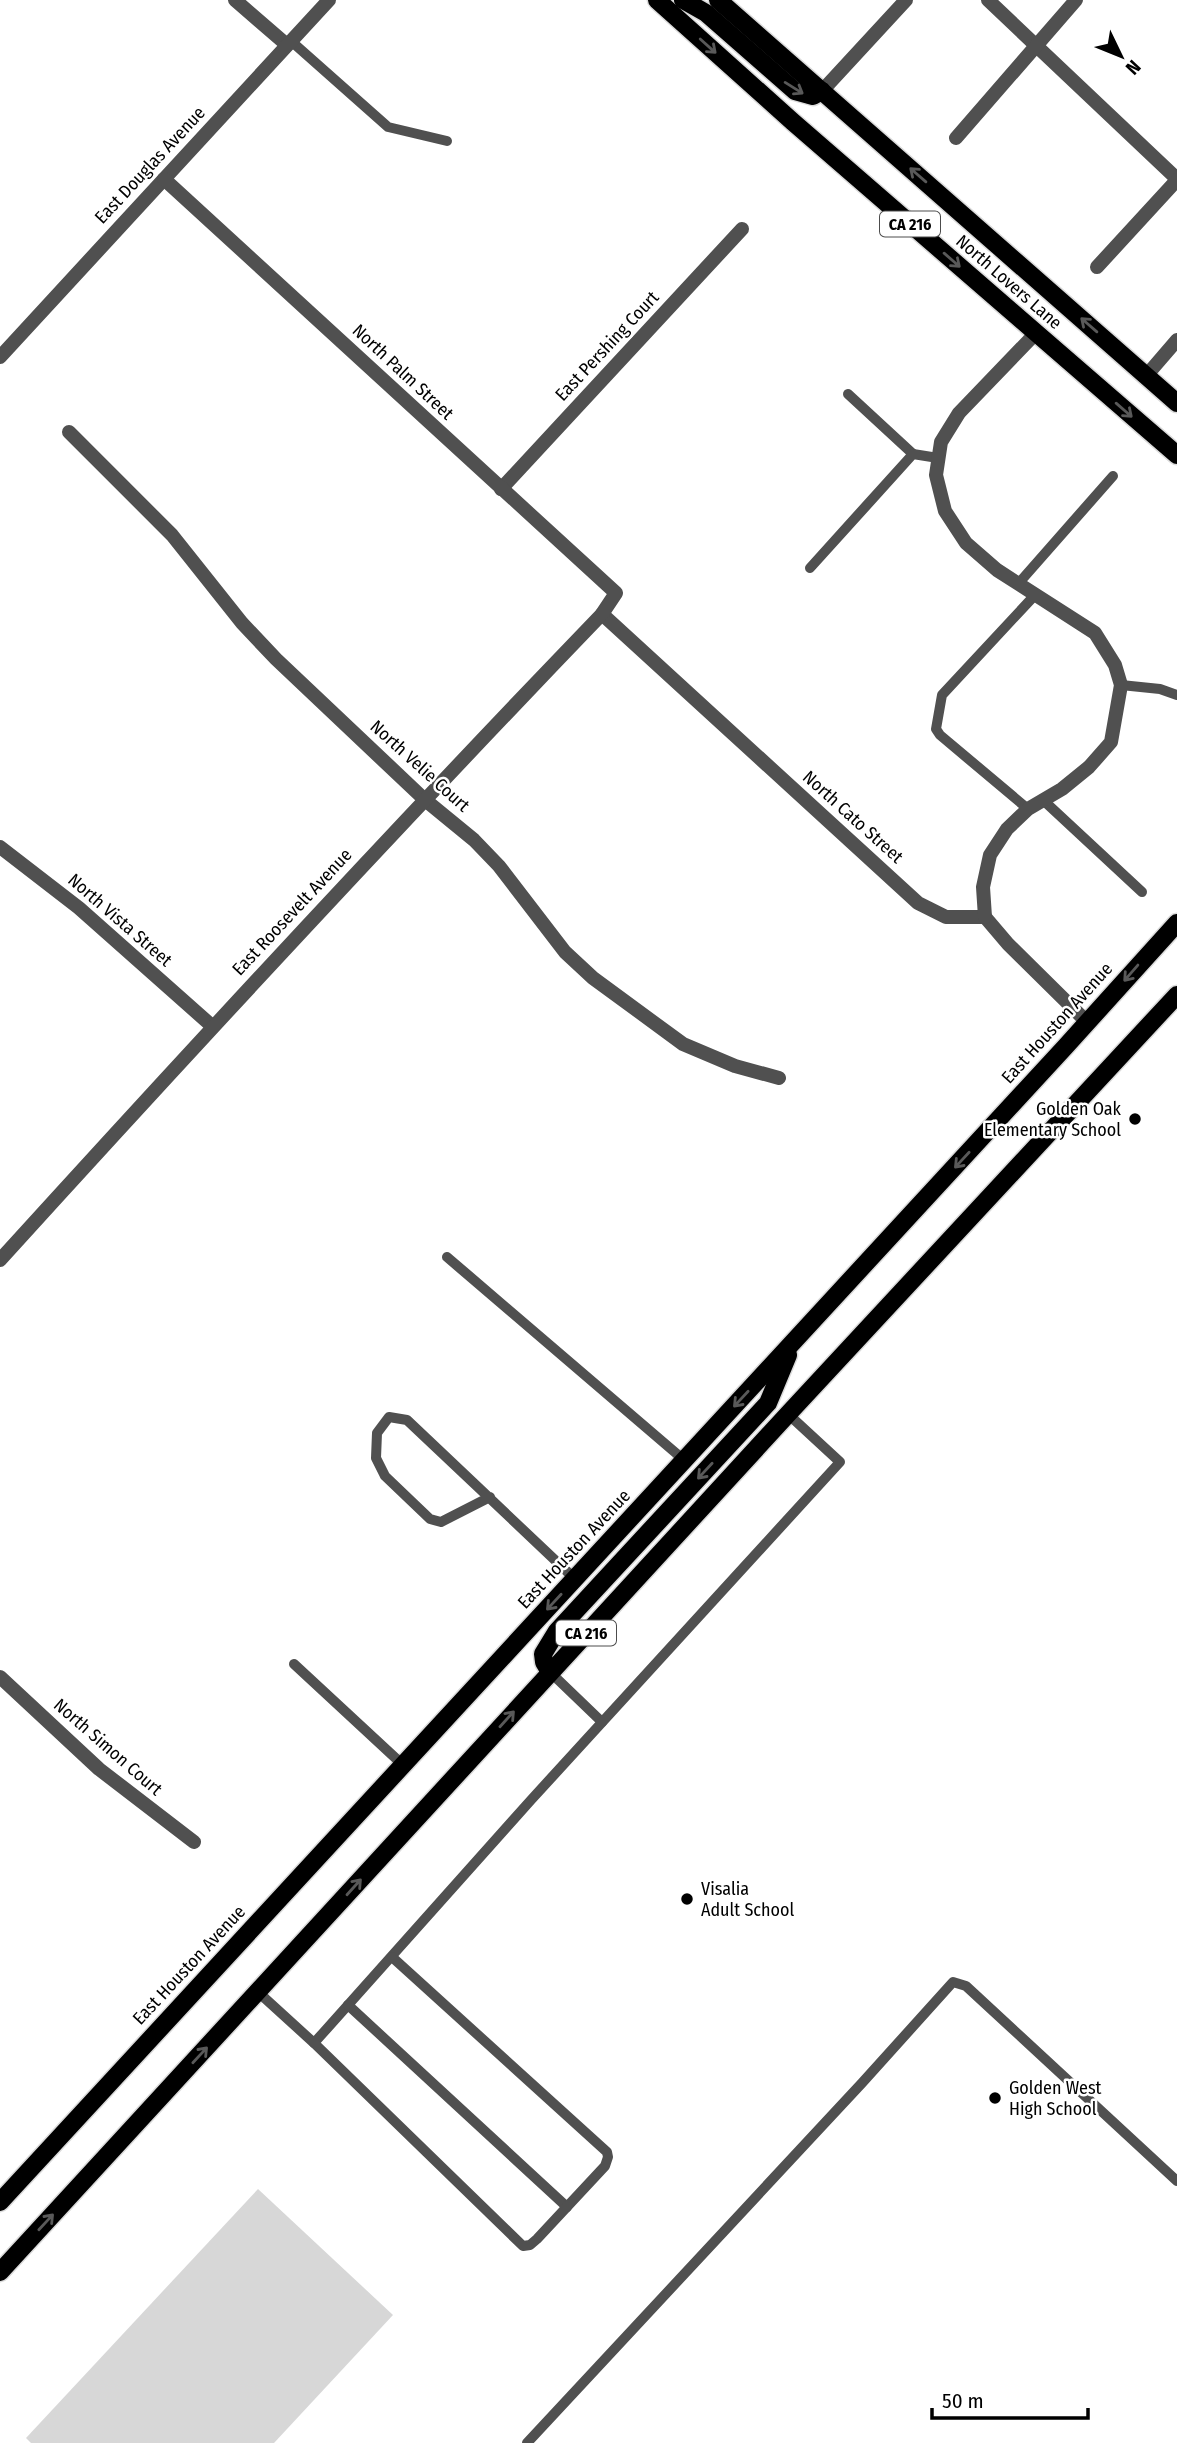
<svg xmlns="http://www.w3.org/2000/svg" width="1177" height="2443" font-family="'Fira Sans Condensed',sans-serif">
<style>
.garden{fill:#d7d7d7}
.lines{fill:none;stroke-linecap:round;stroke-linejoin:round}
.primary-casing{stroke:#dbdbdb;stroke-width:21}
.lane{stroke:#505050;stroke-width:10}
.street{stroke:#505050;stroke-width:14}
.primary{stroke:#000;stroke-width:18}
.oneway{stroke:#595959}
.poi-dot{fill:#000;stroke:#fff;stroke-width:2.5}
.labels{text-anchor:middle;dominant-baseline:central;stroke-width:5;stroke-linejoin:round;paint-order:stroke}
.shield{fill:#fff;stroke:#4c4c4c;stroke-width:2}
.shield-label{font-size:16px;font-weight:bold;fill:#000}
.street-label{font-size:18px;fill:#000;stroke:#fff}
.poi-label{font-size:18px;fill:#000;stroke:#fff;text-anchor:start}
</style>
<rect width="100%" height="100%" fill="#fff"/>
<path class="garden" d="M258,2189L393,2315L274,2443H31L26,2438Z"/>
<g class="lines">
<defs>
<g id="primary">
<path d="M657,0L793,122L1177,455"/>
<path d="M683,0L706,13L795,91L813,96L822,91"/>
<path d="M718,0L1177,403"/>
<path d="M550,1672L544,1662L543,1654L557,1631L768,1403L788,1355"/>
<path d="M0,2202L1066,1046L1177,923"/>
<path d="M0,2272L788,1414L1177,995"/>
</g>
</defs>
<use href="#primary" class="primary-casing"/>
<g class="lane">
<path d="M291,41L388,127L447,141"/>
<path d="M848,394L913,454"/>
<path d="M810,568L913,454L938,458"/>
<path d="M1018,584L1113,476"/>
<path d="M1121,685L1160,689L1177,695"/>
<path d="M1043,800L1142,892"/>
<path d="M1028,809L940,735L936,729L942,695L1035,595"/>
<path d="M447,1257L684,1460"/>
<path d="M490,1497L441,1522L430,1519L385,1476L376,1458L377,1433L389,1417L407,1420L575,1579"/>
<path d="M294,1664L403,1765"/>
<path d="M550,1672L602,1722"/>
<path d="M258,1992L314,2043L323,2033L531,1800L840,1462L788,1414"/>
<path d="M348,2005L567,2207"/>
<path d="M314,2043L523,2246L530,2245L537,2239L605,2166L608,2157L607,2152L392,1957"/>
<path d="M527,2443L862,2083L953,1982L966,1986L1177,2181"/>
</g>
<g class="street">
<path d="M235,0L287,45"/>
<path d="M988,0L1177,179"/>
<path d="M822,91L906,0"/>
<path d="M956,138L1076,0"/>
<path d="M1097,267L1177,180"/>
<path d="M0,357L329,0"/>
<path d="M1146,376L1177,340"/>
<path d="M69,432L172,535L242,623L276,659L424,799L474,840L499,866L565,952L593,978L683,1044L735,1066L779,1078"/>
<path d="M501,489L742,229"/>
<path d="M602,614L918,903L946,917H985L1008,944L1087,1022"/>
<path d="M0,847L79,908L212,1026"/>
<path d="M985,917L983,887L990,855L1007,829L1028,809L1062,789L1089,767L1111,742L1121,685L1115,665L1095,633L997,570L966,543L945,511L936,475L941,442L959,413L1036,333"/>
<path d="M0,1260C198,1042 398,826 602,614L616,593L164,179"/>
<path d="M0,1677L99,1769L194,1842"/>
</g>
<use href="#primary" class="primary"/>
</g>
<defs><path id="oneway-shaft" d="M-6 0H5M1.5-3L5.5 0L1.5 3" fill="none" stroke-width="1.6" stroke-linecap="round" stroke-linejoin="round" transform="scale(1.75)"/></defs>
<g class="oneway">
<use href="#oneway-shaft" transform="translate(708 46) rotate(42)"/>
<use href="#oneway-shaft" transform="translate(794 88) rotate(32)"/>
<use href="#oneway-shaft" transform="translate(918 175) rotate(-139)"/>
<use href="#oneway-shaft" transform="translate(952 260) rotate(41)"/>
<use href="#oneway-shaft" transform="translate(1089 325) rotate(-139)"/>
<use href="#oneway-shaft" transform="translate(1124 410) rotate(41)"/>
<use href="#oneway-shaft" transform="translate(1131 973) rotate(131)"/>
<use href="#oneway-shaft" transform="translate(962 1160) rotate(133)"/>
<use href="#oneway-shaft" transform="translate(741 1399) rotate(133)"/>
<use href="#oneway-shaft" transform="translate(705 1471) rotate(133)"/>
<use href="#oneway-shaft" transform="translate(554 1602) rotate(133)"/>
<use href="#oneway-shaft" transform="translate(507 1719) rotate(-48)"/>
<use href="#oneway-shaft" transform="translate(354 1887) rotate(-48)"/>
<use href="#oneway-shaft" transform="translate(200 2055) rotate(-47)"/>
<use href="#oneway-shaft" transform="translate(46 2222) rotate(-47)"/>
</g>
<g class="poi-dot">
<circle cx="1135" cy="1119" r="7"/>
<circle cx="687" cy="1899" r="7"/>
<circle cx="995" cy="2098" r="7"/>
</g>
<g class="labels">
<g class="shield">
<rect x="880" y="211.5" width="60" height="25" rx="5"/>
<rect x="556" y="1620.5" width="60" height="25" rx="5"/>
</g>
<g class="shield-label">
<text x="910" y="224">CA 216</text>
<text x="586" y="1633">CA 216</text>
</g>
<g class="street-label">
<text transform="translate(150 165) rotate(-47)">East Douglas Avenue</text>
<text transform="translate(1009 282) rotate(41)">North Lovers Lane</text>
<text transform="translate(607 346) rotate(-47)">East Pershing Court</text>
<text transform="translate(403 372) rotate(43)">North Palm Street</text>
<text transform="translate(420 766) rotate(42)">North Velie Court</text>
<text transform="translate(853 817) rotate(42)">North Cato Street</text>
<text transform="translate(292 912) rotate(-47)">East Roosevelt Avenue</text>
<text transform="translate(120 920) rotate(41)">North Vista Street</text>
<text transform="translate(1057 1023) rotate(-48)">East Houston Avenue</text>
<text transform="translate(574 1549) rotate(-47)">East Houston Avenue</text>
<text transform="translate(108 1747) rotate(41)">North Simon Court</text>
<text transform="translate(189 1965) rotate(-47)">East Houston Avenue</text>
</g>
<g class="poi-label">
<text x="1121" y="1109" text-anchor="end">Golden Oak<tspan x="1121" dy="21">Elementary School</tspan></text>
<text x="701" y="1889">Visalia<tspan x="701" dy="21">Adult School</tspan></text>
<text x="1009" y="2088">Golden West<tspan x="1009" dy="21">High School</tspan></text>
</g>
</g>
<g transform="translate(1121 56) rotate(133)" stroke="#ffffff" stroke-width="5" paint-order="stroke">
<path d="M0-5L12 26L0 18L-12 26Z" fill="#000000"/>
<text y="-10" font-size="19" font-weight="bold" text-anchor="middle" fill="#000000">N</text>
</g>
<path d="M932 2408v10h156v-10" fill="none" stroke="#000000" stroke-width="3.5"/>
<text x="942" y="2408" font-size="21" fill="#000000" stroke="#ffffff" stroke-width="5" paint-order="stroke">50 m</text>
</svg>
